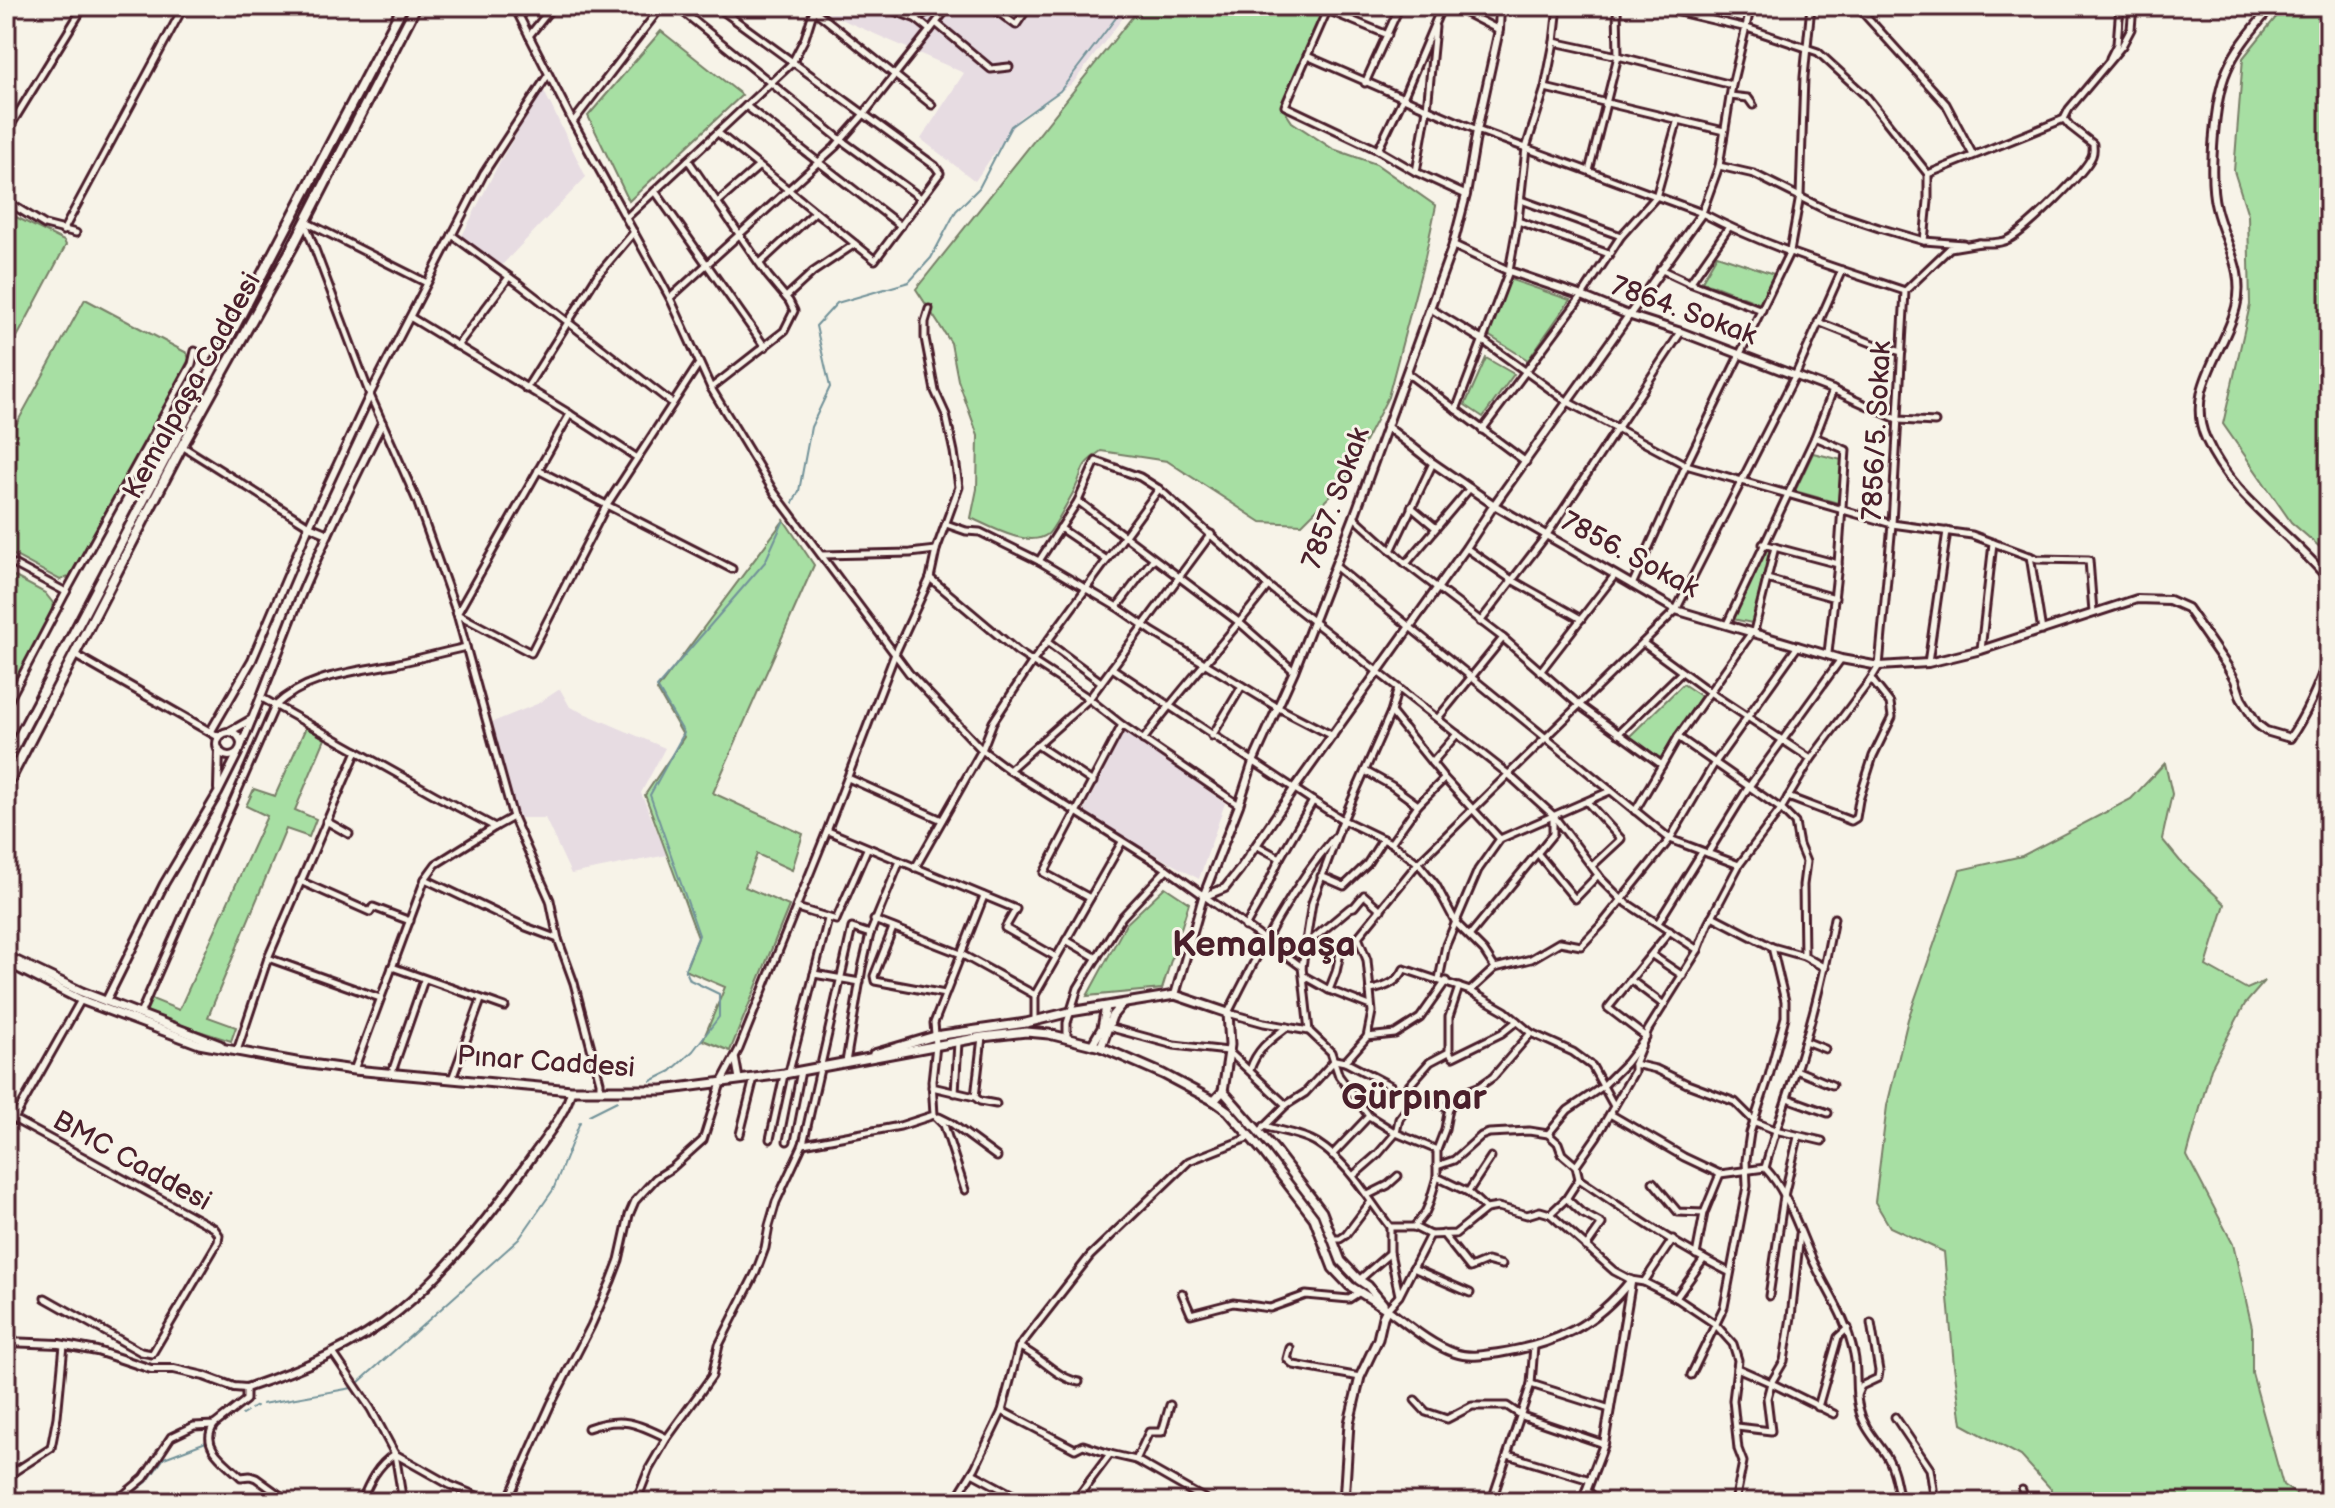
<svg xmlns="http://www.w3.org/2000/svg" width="2335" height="1508" font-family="'Balsamiq Sans',sans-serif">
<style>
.built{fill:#e7dce2}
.green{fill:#a7dfa3;stroke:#787f67;stroke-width:2}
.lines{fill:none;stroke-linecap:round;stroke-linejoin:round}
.stream{stroke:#729299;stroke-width:2}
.minor-casing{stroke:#4a1f2b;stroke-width:11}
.tertiary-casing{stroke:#4a1f2b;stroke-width:12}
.secondary-casing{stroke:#4a1f2b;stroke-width:13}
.primary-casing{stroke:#4a1f2b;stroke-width:14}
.minor{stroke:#f7f3e8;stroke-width:5}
.tertiary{stroke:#f7f3e8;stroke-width:6}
.secondary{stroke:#f7f3e8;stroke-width:7}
.primary{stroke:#f7f3e8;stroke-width:8}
.labels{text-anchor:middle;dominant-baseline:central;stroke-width:6;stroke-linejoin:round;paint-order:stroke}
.street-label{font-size:28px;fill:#4a1f2b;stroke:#f7f3e8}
.district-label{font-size:36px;font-weight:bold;fill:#4a1f2b;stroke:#f7f3e8}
</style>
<rect width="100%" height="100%" fill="#f7f3e8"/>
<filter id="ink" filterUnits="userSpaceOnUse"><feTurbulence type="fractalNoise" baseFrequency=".0125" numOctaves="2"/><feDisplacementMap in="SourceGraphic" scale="16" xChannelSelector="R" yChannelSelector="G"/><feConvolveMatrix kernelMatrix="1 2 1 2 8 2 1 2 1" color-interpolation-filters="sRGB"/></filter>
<g filter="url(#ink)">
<g class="built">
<path d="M811,6H1132L1073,83L1019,118L975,181L921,139L964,73Z"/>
<path d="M543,89L586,177L501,266L462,236L499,163Z"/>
<path d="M560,689L570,707L665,748L641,793L667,855L571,874L545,818H517L488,724L537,704Z"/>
<path d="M1125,730L1225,803L1199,879L1082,814Z"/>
</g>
<g class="green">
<path d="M1141,6H1325L1282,107L1292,122L1333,149L1376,164L1436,206L1425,257L1388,397L1345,481L1302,524L1261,522L1167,461L1101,451C1077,468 1086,467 1074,491C1070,498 1053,530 1048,534C1029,549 989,526 971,518L977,489L978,436L958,380L951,343L916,289Z"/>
<path d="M2285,6H2329V555L2291,522L2223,424L2250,305L2248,215L2234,171L2243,58Z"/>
<path d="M661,31L742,95L629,201L588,116Z"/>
<path d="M10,214L64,241L66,245L6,358V220Z"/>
<path d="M1717,255L1774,274L1761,304L1702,281Z"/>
<path d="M1509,279L1570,300L1528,360L1488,335Z"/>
<path d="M85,299L187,353L189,359L161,416L69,577L60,580L6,551V443Z"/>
<path d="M1486,358L1514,374L1483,417L1465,405Z"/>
<path d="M1813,453L1842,460L1838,503L1795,491Z"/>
<path d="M784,520L814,565L713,793L803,834L792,870L757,854L745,887L789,906L730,1051L703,1040L725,987L685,970L698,938L645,795L684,737L657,690Z"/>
<path d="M1764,548L1770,550L1752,623L1733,619Z"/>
<path d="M6,572L45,593L53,603L51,614L6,702Z"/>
<path d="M1683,684L1701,696L1659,760L1629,737Z"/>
<path d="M306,727L325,739L295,810L316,819L309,837L286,829L208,1017L236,1027L231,1041L145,1014L152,999L179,1010L267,816L246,806L254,789L275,796Z"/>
<path d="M2165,763L2172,794L2162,839L2180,861L2225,904L2206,966L2247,989L2265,981L2245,1004L2211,1068L2187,1156L2233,1244L2252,1327V1373L2283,1485L2307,1502H2048L2051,1489L2021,1456L1962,1424L1954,1366L1944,1252L1890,1227L1875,1202L1887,1106L1908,1019L1960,870L2022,856L2131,799Z"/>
<path d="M1165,887L1189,903L1162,989L1087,996L1126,924Z"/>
</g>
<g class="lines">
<g class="stream">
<path d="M793,503L799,491L811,427L830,387L816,326L837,303L909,282L931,258L956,211L979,188L1011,126L1060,91L1125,6"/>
<path d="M651,1081L671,1071L693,1051L719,1017V994L690,980L685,969L699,935L650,795L684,733L657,687L765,562L783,522"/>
<path d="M589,1115L617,1101"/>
<path d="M358,1383L519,1239L553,1190L580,1122"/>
<path d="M262,1404L352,1388"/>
<path d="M251,1409L256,1406"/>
<path d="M242,1415L247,1412"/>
<path d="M121,1502L147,1482L164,1458L206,1442"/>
</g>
<defs>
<g id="minor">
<path d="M514,6L573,122L670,298L711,388L774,492L909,673L982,750L1009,770L1167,869L1302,967"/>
<path d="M676,6L841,140L921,198"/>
<path d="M716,6L935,166L940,173L875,260L718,133"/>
<path d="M881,6L914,18L941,6"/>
<path d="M990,6L1016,25L1029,6"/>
<path d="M1329,6L1285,106L1378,150L1416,172L1466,195"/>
<path d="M1452,6L1499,30"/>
<path d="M1558,6L1554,42L1545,88L1526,148L1518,221L1609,254"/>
<path d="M1653,6L1747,28L1818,52L1867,97L1928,174V201L1924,241"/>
<path d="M1857,6L1946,104L1973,155"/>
<path d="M814,10L932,105"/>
<path d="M1327,10L1388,35"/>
<path d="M915,18L930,30"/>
<path d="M936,23L991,69L1009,67"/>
<path d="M529,36L553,6"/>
<path d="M1554,42L1618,56L1732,85"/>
<path d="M1307,56L1477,130L1702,213C1766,247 1836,268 1905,291"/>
<path d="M2110,58L2117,44L2120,6"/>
<path d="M1365,83L1400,6"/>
<path d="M1545,88L1724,131"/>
<path d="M1730,96L1748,98L1753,105"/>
<path d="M746,106L901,226"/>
<path d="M573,122L662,6"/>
<path d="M6,133L84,6"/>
<path d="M1378,150L1403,98L1442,6"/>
<path d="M688,160L768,276L789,301L794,311L784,331L711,388"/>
<path d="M1719,166L1754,174L1828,211L1879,228L1924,241L1964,244"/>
<path d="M1589,171L1618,56L1617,6"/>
<path d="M1416,172L1427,109L1435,27"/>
<path d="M1928,174L2064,119"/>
<path d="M655,191L765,347"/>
<path d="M1521,200L1621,236"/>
<path d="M6,201L45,225L76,233"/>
<path d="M718,202L758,167"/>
<path d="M1702,213L1719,166L1732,85L1751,6"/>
<path d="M626,218L792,63L805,38L815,6"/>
<path d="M306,222L427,283"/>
<path d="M305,223L370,395L417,501L457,614L513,817L550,900L558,939L574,983L600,1082V1090"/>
<path d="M63,231L184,6"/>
<path d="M452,235L519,284L672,403"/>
<path d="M1978,243C1988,243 2000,244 2009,239C2026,230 2085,173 2092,156C2094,151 2093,149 2093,144L2070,126L2064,119L2069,109L2122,46L2131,29L2133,6"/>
<path d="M760,263L815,212"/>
<path d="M1660,269L1690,283L1762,310"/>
<path d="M1690,283L1729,227"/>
<path d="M786,297L813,272L855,244"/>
<path d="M670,298L835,147L864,114L949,6"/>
<path d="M1431,309L1482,340L1568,402L1686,465L1892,524L1972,535L2037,559L2089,560L2093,612"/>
<path d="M410,317L570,414L636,457"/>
<path d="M1818,322L1874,344L1902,352"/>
<path d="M457,346L509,277"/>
<path d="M1407,373L1526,462"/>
<path d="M526,389L597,276L634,232"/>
<path d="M370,394L484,173L548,75"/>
<path d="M1456,410L1509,271L1518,221"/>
<path d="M570,414L457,614L531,653L606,506L698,365"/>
<path d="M1482,430L1582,296L1621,236L1656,197L1678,119"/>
<path d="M1815,437L1846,450L1838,564L1828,653"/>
<path d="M182,446L309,526"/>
<path d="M538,470L732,569"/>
<path d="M1078,501L1240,623L1294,671"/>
<path d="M1411,507L1436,528"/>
<path d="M1354,517L1406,564L1503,638L1578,704L1662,765L1635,811"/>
<path d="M946,524L966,531L980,532L1039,561L1117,607L1153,632L1277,707L1333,736"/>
<path d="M1060,528L1107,560"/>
<path d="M1763,544L1838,564"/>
<path d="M1466,548L1512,580L1581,619"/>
<path d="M1391,551L1433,463"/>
<path d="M822,555L910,553L936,550"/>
<path d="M2030,556L2042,631"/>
<path d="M6,560L66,592"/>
<path d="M1039,561L1078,501L1096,461L1140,477L1159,489L1268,586L1508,774L1553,815L1602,880L1622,900L1698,950"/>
<path d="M1406,564L1470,488"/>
<path d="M1335,566L1670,839L1739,865"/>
<path d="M930,578L1018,652L1084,695L1122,725L1239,805"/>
<path d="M1767,579L1835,598"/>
<path d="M1632,585L1686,465L1790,251L1800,196L1804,77L1811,6"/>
<path d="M1117,607L1153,559"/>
<path d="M1480,622L1546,536L1681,332"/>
<path d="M1727,624L1815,437L1833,390L1899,420L1935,422"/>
<path d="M1754,631L1775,547"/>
<path d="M1047,642L1101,682"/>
<path d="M1643,643L1711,693L1811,759"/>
<path d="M1981,650L1993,543"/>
<path d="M1928,663L1947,531"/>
<path d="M1112,668L1313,801L1343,820L1391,843L1418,863L1436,885L1456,923L1484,951L1495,968"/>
<path d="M1540,672L1615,575"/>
<path d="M1398,688L1391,712L1343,820L1312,903L1302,967L1309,1031L1331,1052L1339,1076L1369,1116L1396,1133L1437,1150"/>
<path d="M262,698L435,795L495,827L513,817"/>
<path d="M6,706L66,592L192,364L195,351"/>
<path d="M1391,712L1445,779L1500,839"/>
<path d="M1438,718L1503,638"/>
<path d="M1618,734L1682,672"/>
<path d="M1212,736L1242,686"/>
<path d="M1678,737L1781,809L1795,823L1799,845L1806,862L1803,885L1804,956"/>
<path d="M1143,740C1182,687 1228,639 1268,586"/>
<path d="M1037,745L1093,782"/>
<path d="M1432,763L1457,734"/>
<path d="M1662,765L1678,737L1752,632"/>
<path d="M1009,770L1089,699L1211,534"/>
<path d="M1365,771L1392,786L1418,805"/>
<path d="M848,778L942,820"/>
<path d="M1788,797L1851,821L1856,818L1859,800L1873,756L1892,717L1890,703L1871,679"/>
<path d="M1587,802L1621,839L1592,866"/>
<path d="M326,821L349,834"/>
<path d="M828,831L900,861L870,934L862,968L846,1062"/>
<path d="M1391,843L1418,805L1444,779"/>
<path d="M1256,845L1280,858"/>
<path d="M1708,853L1748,788L1841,659"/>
<path d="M1538,854L1575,899L1598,875"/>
<path d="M900,861L1016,909L1005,928L1056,957"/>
<path d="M915,868L982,750L993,722L1033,661L1159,489"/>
<path d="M1321,876L1344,886L1367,864L1383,839"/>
<path d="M425,879L436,864L495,827"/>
<path d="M300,881L370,912L373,907L410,921"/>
<path d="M1090,898L1044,873L1122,725"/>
<path d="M797,908L836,920L867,849"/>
<path d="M1712,916L1772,947L1804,956L1825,968"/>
<path d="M874,920L961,954L1035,995"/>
<path d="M1658,923L1702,852"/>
<path d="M1245,927L1261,899L1280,858L1313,801"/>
<path d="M893,928L874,976L875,981L945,994"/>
<path d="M1470,935L1553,834V816"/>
<path d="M1066,940L1097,958"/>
<path d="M1308,943L1350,908L1354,907L1364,895L1381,910"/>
<path d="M1652,955L1683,976"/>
<path d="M268,958L380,998"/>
<path d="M392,967L505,1007"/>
<path d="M814,974L860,982"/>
<path d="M1304,976L1329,990L1370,1006"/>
<path d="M1439,979L1446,945L1478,870L1500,839L1610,791"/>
<path d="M1632,981L1664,1005"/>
<path d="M1329,990L1336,972L1340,953L1358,937"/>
<path d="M1370,990C1384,988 1398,983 1404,969L1470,991L1505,1011L1531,1033L1573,1052L1592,1066L1614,1106"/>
<path d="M1470,991L1495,968L1531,959L1560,942L1581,946L1603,923L1670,839L1714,764L1798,646"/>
<path d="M140,1014L275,706C308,674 356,672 399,663C421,658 444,652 466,647"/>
<path d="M1035,1020V995L1122,842"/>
<path d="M1108,1027L1174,1045L1228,1051L1286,1105"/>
<path d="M1309,1031L1264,1023L1228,1013C1259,952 1289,890 1334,838"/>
<path d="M982,1037L975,1097L980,1101L996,1104"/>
<path d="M1367,1037L1372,1012L1367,960L1358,937L1418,863L1676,610L1795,376L1842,270"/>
<path d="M1067,1039V1023L1078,988L1122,917L1167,869"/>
<path d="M1805,1041L1825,1049"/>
<path d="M237,1051L268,958L357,751"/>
<path d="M1449,1052V1017L1459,987"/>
<path d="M735,1057L739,1079"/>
<path d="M1335,1060L1345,1062L1367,1037L1395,1034L1420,1018L1446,981"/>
<path d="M1345,1062L1391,1086"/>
<path d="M1634,1064L1656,1069L1687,1084L1735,1102L1755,1122L1775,1130L1822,1141"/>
<path d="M354,1070L425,879L526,927L558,939"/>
<path d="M1250,1070C1257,1049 1270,1040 1287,1027"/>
<path d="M1796,1070L1832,1085"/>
<path d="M392,1072L424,980"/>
<path d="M789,1072L828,919"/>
<path d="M452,1079L481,1000"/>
<path d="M932,1087L975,1097"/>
<path d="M955,1093L958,1042"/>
<path d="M1415,1098L1407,1088L1430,1062L1449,1052L1453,1057L1502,1033L1517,1021"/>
<path d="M1787,1098L1828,1113"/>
<path d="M1610,1114L1684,1157L1720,1174L1765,1168C1787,1191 1797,1225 1810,1254C1826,1291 1845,1312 1854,1354C1858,1372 1854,1390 1859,1408C1863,1427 1876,1440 1886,1455C1895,1469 1897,1487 1900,1502"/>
<path d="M6,1115L214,1228L219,1235L218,1242L152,1354L141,1352L45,1298"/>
<path d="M934,1115L944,1125L965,1190"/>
<path d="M939,1117L951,1123L997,1157"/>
<path d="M14,1119L81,1000"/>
<path d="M1264,1126C1280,1131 1303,1134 1317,1143C1350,1164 1367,1198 1390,1227H1414L1430,1235L1399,1296L1387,1309"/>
<path d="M1263,1128L1286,1105L1305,1093L1334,1061"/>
<path d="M740,1134L754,1078"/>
<path d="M1548,1134L1568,1110L1602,1087L1626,1063L1646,1037L1608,1008L1670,931"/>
<path d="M770,1139L784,1075"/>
<path d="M787,1141L801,1071"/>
<path d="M803,1144L900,1126L934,1115L932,1081L936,1045L934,1023L984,896"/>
<path d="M1332,1155L1369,1116"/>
<path d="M1437,1166L1454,1160L1481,1136L1489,1133L1529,1131L1548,1134L1558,1143L1562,1154L1576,1166"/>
<path d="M1765,1168C1776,1126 1792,1086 1804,1044C1817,1003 1826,961 1834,918"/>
<path d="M1354,1175L1378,1154L1396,1133L1399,1119L1415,1098L1449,1108"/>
<path d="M1437,1177L1468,1192L1486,1209"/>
<path d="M1653,1182L1678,1212L1704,1213"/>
<path d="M1468,1192L1491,1157"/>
<path d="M1368,1195L1388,1185L1398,1176"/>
<path d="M1567,1199L1582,1213L1602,1224L1586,1247"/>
<path d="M1550,1214L1614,1271L1631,1280L1644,1282L1676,1298L1715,1324L1733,1344L1738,1360L1733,1400L1738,1449L1743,1462L1735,1502"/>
<path d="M1390,1227V1253L1399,1295"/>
<path d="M1414,1227L1425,1213L1429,1204L1437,1177V1150L1445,1129L1449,1108L1460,1094L1480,1086L1493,1077L1531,1033"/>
<path d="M1443,1234L1470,1268L1487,1261L1502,1265"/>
<path d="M1430,1235L1455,1234L1486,1209L1498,1207L1527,1215L1540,1211L1550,1214L1566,1199L1579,1179"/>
<path d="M1333,1239H1340L1346,1235L1370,1203"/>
<path d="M1696,1255L1704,1213L1720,1174"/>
<path d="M1413,1268L1470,1293"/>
<path d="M1729,1272C1676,1246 1628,1212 1579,1179L1576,1166L1597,1136L1634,1072V1064L1648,1030L1698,950L1708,924L1739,865L1781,809L1811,759L1871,679L1879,666L1892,524L1905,291L1950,248L1980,243"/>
<path d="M1359,1280L1390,1253"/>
<path d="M1644,1282L1673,1239"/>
<path d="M1182,1293L1191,1314L1233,1303L1270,1308L1306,1295L1349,1299L1360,1292"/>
<path d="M1769,1296L1784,1196L1798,1137"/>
<path d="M1676,1298L1704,1259"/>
<path d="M1019,1347C1041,1356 1056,1378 1079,1382"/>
<path d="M1290,1348L1287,1359L1294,1365L1360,1377"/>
<path d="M333,1353L371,1409L395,1454L450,1485L492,1502"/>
<path d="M1737,1368L1771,1383L1784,1361L1791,1317L1800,1234"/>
<path d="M1691,1375L1724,1307L1747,1186L1746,1160L1750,1133L1769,1076L1785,1017V1001L1772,947"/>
<path d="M1531,1384L1610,1409"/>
<path d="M1857,1395L1861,1386L1878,1378L1879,1371L1871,1323"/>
<path d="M1415,1400L1426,1412L1447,1419L1472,1406H1507L1522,1416L1604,1444"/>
<path d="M1818,1407L1838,1337L1848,1328"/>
<path d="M1002,1411L1075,1449L1083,1445L1110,1454L1136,1460L1210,1502"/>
<path d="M1895,1417L1930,1469L1935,1502"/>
<path d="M214,1425C199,1447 227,1463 241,1477L250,1476L256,1478L285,1499"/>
<path d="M1737,1427L1771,1431L1767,1398L1771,1383L1834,1414"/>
<path d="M588,1428C621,1416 637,1423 667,1438"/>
<path d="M1508,1455L1590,1480"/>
<path d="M1136,1460L1149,1432H1162L1170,1405"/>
<path d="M972,1473L1026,1502"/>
<path d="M6,1477L51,1448L57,1417L64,1345"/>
<path d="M1586,1490L1601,1502"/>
<path d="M2022,1490L2025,1502"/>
<path d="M509,1498L517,1502"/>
<path d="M115,1502L144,1478L171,1437L194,1426L214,1425L246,1400V1388"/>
<path d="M361,1502C369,1483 377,1465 395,1454L403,1502"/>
<path d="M507,1502L551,1404L591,1326L611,1281L619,1260L629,1215L635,1201L656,1178L672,1168L703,1140L721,1083L739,1049L827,831L895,654L930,578L936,550L959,487L954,452L946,415L935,391L925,338V322L929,309"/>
<path d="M636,1502L649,1469L667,1438L712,1376L719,1345L756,1272L765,1248L769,1226L776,1202L803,1144L852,928L870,934"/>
<path d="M954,1502L975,1468L1002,1411L1019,1347L1090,1256L1189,1161L1250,1137"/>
<path d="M1074,1502L1110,1454"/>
<path d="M1254,1502H1265"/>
<path d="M1517,1502L1494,1494L1531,1384L1534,1346"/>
<path d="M1947,1502H1952"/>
</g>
<g id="tertiary">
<path d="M2272,6C2256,26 2237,46 2227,70C2214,99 2208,178 2216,208C2224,242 2246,271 2236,307C2225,351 2184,390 2206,439C2232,498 2290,532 2329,580"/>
<path d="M1453,245L1509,271L1582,296L1628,315L1681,332L1833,390"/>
<path d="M1386,426L1433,463L1494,505L1676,610L1841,659L1879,666L1928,663L1981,650L2137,599L2169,600L2187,608L2227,666L2235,680L2241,698L2257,724L2266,731L2290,738C2308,712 2319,685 2329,656"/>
<path d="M309,526L328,534"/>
<path d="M75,655L219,737"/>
<path d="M211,731L252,660L309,526L370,395"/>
<path d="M231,731L252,719"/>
<circle cx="229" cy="744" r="12"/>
<path d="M241,746C261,698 279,650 298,602C323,541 353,482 382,423"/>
<path d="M218,789L219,749"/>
<path d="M1203,897L1225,888L1240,869L1294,789L1466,548L1494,505L1702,213"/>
<path d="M1175,995L1203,897L1239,805L1253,762L1294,671L1354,517L1453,245L1466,195L1477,130L1499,30L1500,6"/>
<path d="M106,1001L164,884L218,793L238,753"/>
<path d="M1387,1309C1408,1325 1431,1345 1455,1353C1469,1358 1485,1355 1499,1353C1556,1344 1595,1326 1631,1280"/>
<path d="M6,1342L59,1344L97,1351L151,1369H174L204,1376L234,1387L246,1388C299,1370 355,1347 399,1311C449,1270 494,1211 531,1158C543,1141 569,1109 571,1090"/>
<path d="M1582,1502L1604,1444L1631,1283"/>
</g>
<g id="secondary">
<path d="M6,956L82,992L220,1045"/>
<path d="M6,962L81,1000L199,1044L296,1062L354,1070L571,1090H662L784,1074L982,1037L1026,1032L1049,1034L1101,1047L1163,1074L1214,1101L1228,1111L1265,1154L1314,1218L1333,1268L1350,1286L1387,1309"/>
<path d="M1092,1045L1102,1028L1106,1007"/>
<path d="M1101,1047L1112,1016L1121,1005"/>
<path d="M874,1054L935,1036L1026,1023L1070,1012L1175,995L1228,1013L1230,1045L1223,1091L1214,1101"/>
<path d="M1223,1091L1273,1148L1322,1212L1341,1261L1359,1280L1368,1286L1383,1304"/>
<path d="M1344,1502L1349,1423L1360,1377L1378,1339L1383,1317L1387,1309"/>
</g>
<g id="primary">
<path d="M6,762L403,6"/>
<path d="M6,787L182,446L293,246L416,6"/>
</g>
</defs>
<use href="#minor" class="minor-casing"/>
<use href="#tertiary" class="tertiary-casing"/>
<use href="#secondary" class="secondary-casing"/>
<use href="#primary" class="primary-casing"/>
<use href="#minor" class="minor"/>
<use href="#tertiary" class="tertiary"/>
<use href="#secondary" class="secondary"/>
<use href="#primary" class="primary"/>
</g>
</g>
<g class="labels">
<g class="street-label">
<text transform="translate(1684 311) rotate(20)">7864. Sokak</text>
<text transform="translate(192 386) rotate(-61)">Kemalpaşa Caddesi</text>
<text transform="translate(1877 431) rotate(-87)">7856/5. Sokak</text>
<text transform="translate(1336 498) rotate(-70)">7857. Sokak</text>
<text transform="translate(1630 555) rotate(28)">7856. Sokak</text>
<text transform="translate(546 1062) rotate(4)">Pınar Caddesi</text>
<text transform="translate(132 1161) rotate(29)">BMC Caddesi</text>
</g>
<g class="district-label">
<text x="1264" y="945">Kemalpaşa</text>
<text x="1414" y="1098">Gürpınar</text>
</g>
</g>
<rect width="2335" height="1508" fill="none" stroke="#f7f3e8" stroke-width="32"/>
<rect x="16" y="16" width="2303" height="1476" fill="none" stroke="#4a1f2b" stroke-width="3" filter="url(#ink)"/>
</svg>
